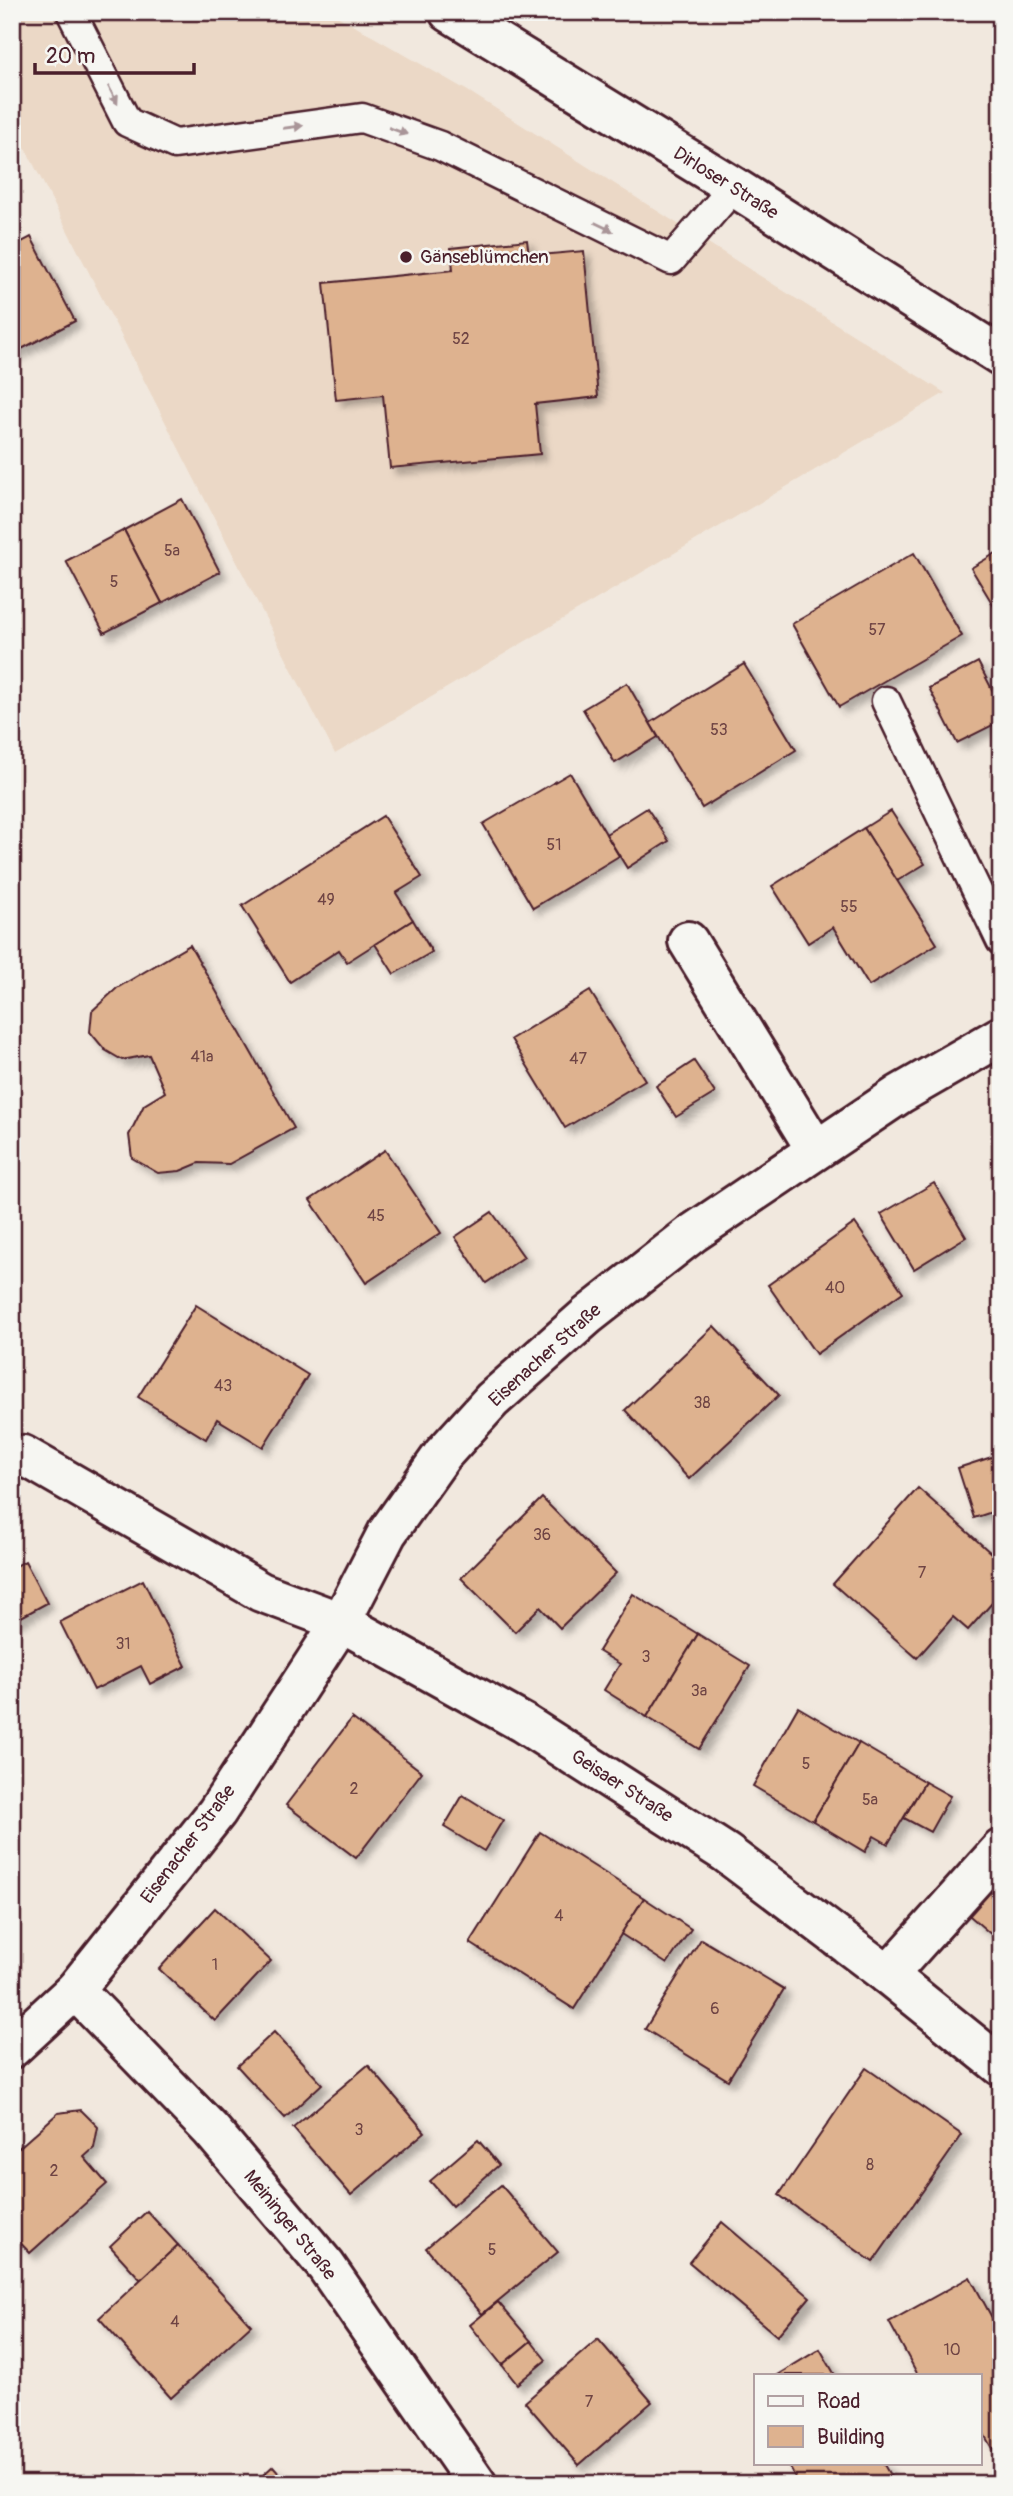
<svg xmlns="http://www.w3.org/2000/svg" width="1013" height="2496" font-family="Pangolin,sans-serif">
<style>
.built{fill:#ebd8c6}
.building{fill:#deb28f;stroke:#4a1f2b;stroke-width:2;filter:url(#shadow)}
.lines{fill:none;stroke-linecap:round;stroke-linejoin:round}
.lane-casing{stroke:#4a1f2b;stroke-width:33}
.street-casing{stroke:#4a1f2b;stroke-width:44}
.lane{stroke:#f6f6f2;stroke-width:28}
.street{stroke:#f6f6f2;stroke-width:38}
.oneway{fill:#a99598}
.poi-dot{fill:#4a1f2b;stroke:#f6f6f2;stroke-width:2.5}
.labels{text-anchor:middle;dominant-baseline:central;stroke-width:5;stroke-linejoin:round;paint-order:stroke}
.number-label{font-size:16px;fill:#6f4444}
.street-label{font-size:19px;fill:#4a1f2b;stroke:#f6f6f2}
.poi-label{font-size:19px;fill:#4a1f2b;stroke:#f6f6f2;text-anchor:start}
</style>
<defs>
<filter id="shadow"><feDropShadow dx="6" dy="6" stdDeviation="3.5" flood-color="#0004"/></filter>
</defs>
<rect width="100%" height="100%" fill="#f1e8de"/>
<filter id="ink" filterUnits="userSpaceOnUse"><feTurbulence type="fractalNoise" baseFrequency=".0143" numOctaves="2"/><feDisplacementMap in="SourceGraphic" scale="14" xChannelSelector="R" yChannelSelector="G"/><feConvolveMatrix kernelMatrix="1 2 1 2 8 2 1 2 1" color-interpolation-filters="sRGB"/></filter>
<g filter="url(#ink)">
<path class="built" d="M12,12H330L468,91L945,393L335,754L12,122Z"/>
<g class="building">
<path d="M31,237L75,321L12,354V247Z"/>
<path d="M527,240L529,256L584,251L598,397L535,404L540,454L390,468L383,395L336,400L324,283L453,270L451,248Z"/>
<path d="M182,499L220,572L162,603L124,530Z"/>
<path d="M124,530L162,603L104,633L66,561Z"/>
<path d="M1001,550V618L971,568Z"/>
<path d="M914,553L962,636L839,707L792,624Z"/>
<path d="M978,662L1001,707V721L957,743L929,688Z"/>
<path d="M744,664L796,750L702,808L650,723Z"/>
<path d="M627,683L658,737L615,763L583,709Z"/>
<path d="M570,773L619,856L533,908L483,824Z"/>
<path d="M647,808L669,841L627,868L606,834Z"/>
<path d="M891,811L925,864L897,881L864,828Z"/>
<path d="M383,816L422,877L396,893L413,920L347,962L339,950L290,982L242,906Z"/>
<path d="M864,828L937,944L869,986L833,927L808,943L772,886Z"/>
<path d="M413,920L432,952L394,974L375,944Z"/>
<path d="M190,945L294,1128L229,1164L199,1163L180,1171L158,1173L132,1158L129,1135L144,1105L165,1092L149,1055L122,1060L105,1050L90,1032L92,1011L117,988Z"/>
<path d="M590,991L645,1080L565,1128L511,1039Z"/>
<path d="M694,1061L715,1093L676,1117L656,1086Z"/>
<path d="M385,1150L441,1233L366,1283L310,1200Z"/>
<path d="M934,1183L966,1237L914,1269L881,1214Z"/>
<path d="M492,1212L524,1257L486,1283L455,1237Z"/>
<path d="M855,1223L903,1292L816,1354L768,1285Z"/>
<path d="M196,1305L308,1375L263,1447L217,1419L206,1439L138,1397Z"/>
<path d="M714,1326L779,1395L689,1479L625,1410Z"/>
<path d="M1001,1454V1509L974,1518L958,1468Z"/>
<path d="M918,1488L1001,1562V1593L968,1630L953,1617L917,1658L833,1584Z"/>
<path d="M542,1498L616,1573L560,1628L540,1607L515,1632L461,1578Z"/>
<path d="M25,1561L47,1603L12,1622V1568Z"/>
<path d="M143,1580L186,1666L150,1684L141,1666L94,1690L60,1622Z"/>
<path d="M633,1594L698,1634L647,1717L604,1690L620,1664L598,1651Z"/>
<path d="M698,1634L750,1666L699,1749L647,1717Z"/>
<path d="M798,1707L859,1743L813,1821L753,1786Z"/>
<path d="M352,1718L422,1772L356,1858L286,1805Z"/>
<path d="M859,1743L925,1782L888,1844L874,1836L865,1852L813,1821Z"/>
<path d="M925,1782L950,1796L930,1832L904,1818Z"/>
<path d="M463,1795L503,1820L484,1851L444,1827Z"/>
<path d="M540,1832L644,1898L574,2009L470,1943Z"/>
<path d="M1001,1866V1943L963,1910Z"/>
<path d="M644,1898L691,1929L667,1964L621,1934Z"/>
<path d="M215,1908L271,1961L215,2021L159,1969Z"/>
<path d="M701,1939L784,1989L728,2080L645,2029Z"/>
<path d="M274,2032L322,2084L285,2118L237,2066Z"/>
<path d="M368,2065L425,2132L351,2195L293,2128Z"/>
<path d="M866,2068L962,2135L873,2262L779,2195Z"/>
<path d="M81,2110L98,2127L94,2148L84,2157L107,2184L30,2253L12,2234V2154L58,2113Z"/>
<path d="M478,2140L499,2165L452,2206L430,2181Z"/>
<path d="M501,2185L558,2252L482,2314L426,2248Z"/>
<path d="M147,2211L178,2245L141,2280L110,2246Z"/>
<path d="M722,2222L810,2297L777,2336L689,2262Z"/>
<path d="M178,2245L251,2325L171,2398L99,2318Z"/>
<path d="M970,2277L996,2325L1001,2323V2460L999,2461L980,2427V2375H918L889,2322Z"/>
<path d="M498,2302L531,2341L502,2365L470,2325Z"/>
<path d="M598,2339L652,2402L579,2465L525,2402Z"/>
<path d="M531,2341L546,2360L517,2384L502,2365Z"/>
<path d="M820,2349L835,2375H777Z"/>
<path d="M787,2463H883L895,2484H799Z"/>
<path d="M273,2466L289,2484H253Z"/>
</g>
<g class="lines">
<defs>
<g id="lane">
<path d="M71,12L127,122L175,144L362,118L440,146L671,260L734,187"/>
<path d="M886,701L1001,941"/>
</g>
<g id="street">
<path d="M449,12L734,187L1001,356"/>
<path d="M688,941L816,1150"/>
<path d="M12,1461L23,1455L261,1592L341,1622L523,1723L726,1853L888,1975L1001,2066"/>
<path d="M888,1975L1001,1849"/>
<path d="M75,1990L211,2130L326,2266L477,2484"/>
<path d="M12,2048L75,1990L217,1812L341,1622L387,1533L443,1454L492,1400L587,1316L693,1233L900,1094L1001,1036"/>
</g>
</defs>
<use href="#lane" class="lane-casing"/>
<use href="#street" class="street-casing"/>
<use href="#lane" class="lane"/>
<use href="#street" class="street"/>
</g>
<defs><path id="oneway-solid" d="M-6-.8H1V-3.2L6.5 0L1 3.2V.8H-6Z" transform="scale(1.75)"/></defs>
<g class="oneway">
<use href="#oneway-solid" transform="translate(113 95) rotate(63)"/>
<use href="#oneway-solid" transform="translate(293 127) rotate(-8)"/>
<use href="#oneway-solid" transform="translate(398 131) rotate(20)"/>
<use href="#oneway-solid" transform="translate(604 227) rotate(26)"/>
</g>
</g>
<circle class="poi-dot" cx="406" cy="257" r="7"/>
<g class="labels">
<g class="number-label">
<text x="461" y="339">52</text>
<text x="172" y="551">5a</text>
<text x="114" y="582">5</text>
<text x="877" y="630">57</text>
<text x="719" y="730">53</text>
<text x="554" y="845">51</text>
<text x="326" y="900">49</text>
<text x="849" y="907">55</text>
<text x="202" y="1057">41a</text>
<text x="578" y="1059">47</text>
<text x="376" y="1216">45</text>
<text x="835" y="1288">40</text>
<text x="223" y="1386">43</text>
<text x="702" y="1403">38</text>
<text x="542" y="1535">36</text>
<text x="922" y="1573">7</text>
<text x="123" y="1644">31</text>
<text x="646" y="1657">3</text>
<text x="699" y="1691">3a</text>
<text x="806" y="1764">5</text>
<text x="354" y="1789">2</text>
<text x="870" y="1800">5a</text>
<text x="559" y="1916">4</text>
<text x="215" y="1965">1</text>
<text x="715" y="2009">6</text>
<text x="359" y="2130">3</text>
<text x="870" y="2165">8</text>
<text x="54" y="2171">2</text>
<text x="492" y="2250">5</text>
<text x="175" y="2322">4</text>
<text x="952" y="2350">10</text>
<text x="589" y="2402">7</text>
</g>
<g class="street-label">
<text transform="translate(726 183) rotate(32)">Dirloser Straße</text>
<text transform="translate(545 1355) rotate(-42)">Eisenacher Straße</text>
<text transform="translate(622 1786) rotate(33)">Geisaer Straße</text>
<text transform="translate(188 1844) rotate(-53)">Eisenacher Straße</text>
<text transform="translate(290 2225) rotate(51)">Meininger Straße</text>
</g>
<g class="poi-label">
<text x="420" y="257">Gänseblümchen</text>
</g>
</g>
<rect width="1013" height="2496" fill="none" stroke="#f6f6f2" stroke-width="42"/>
<rect x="21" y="21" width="971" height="2454" fill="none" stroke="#4a1f2b" stroke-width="2.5" filter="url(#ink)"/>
<rect x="754" y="2374" width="228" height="91" fill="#f6f6f2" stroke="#b1a0a2" stroke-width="2"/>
<rect x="768" y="2396" width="35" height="10" fill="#f6f6f2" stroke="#b1a0a2" stroke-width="2"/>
<text x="817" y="2408" font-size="21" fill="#4a1f2b">Road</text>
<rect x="768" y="2426" width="35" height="21" fill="#deb28f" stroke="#b1a0a2" stroke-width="2"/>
<text x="817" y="2444" font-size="21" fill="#4a1f2b">Building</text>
<path d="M35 63v10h159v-10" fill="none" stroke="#4a1f2b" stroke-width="3.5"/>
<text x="46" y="63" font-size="21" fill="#4a1f2b" stroke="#f6f6f2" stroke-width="5" paint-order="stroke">20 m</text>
</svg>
